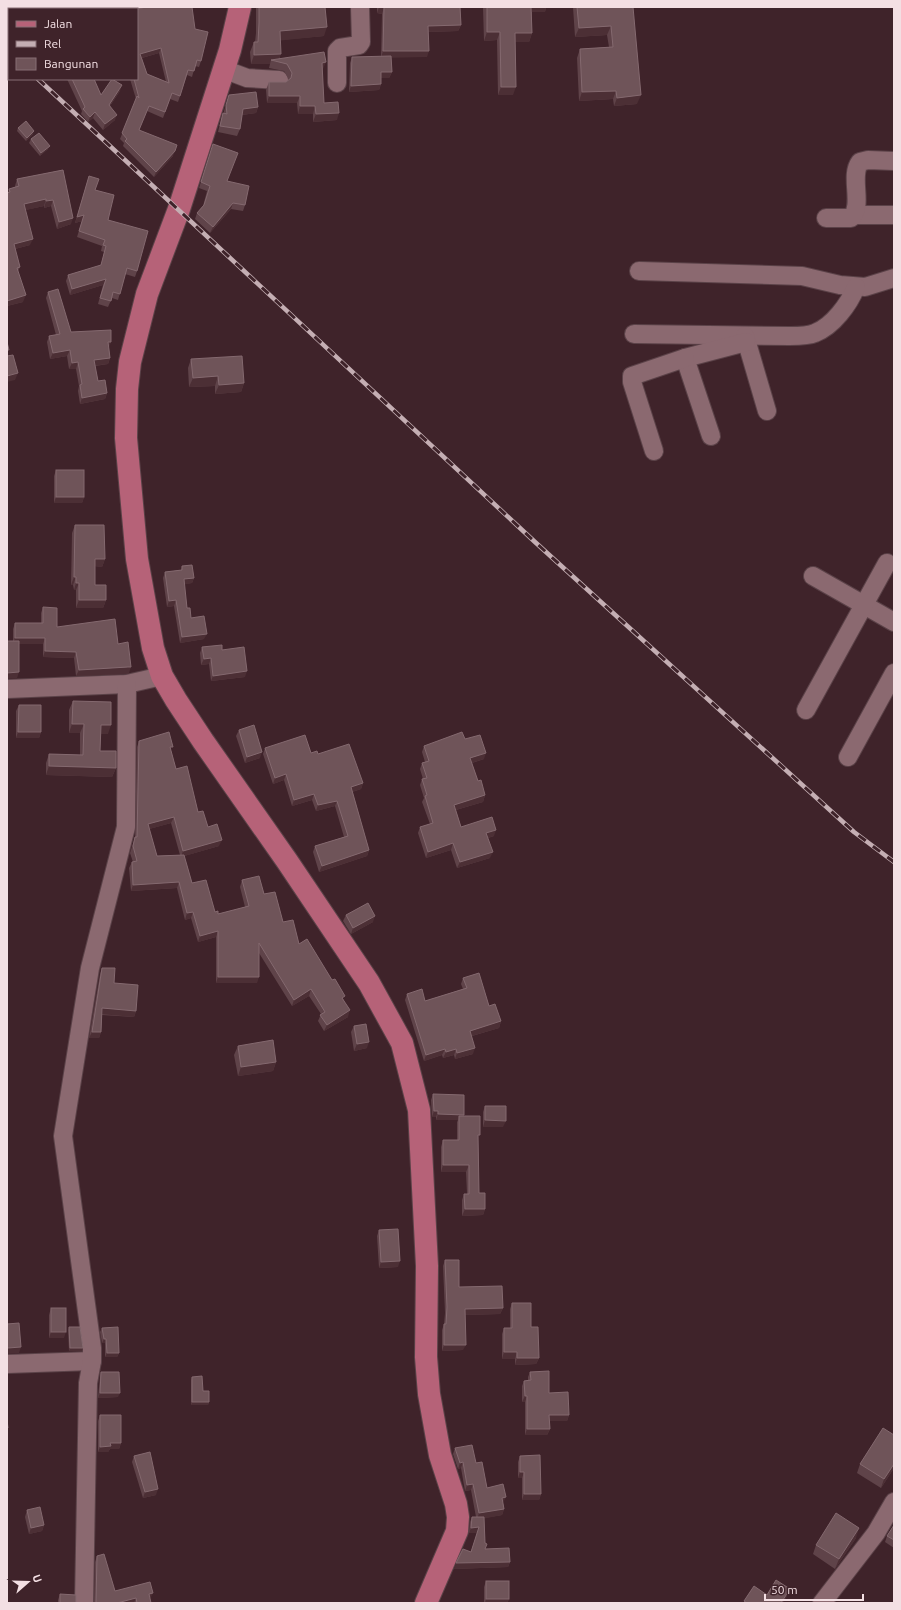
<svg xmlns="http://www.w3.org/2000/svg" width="901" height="1610" font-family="Ubuntu,sans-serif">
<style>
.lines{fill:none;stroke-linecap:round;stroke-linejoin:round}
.minor-casing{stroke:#5b4248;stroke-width:20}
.major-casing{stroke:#5b4248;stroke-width:24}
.minor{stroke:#8b6970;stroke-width:18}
.major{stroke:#b66278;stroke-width:22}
.rail-casing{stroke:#c4aeb3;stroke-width:4.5}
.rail{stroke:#3f232a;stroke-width:3;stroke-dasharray:9;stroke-linecap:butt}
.wall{fill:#5f4349;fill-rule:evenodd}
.shaded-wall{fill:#4c2f35}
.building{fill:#6f5459;stroke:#84696f;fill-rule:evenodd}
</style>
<rect width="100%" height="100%" fill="#3f232a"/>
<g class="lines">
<defs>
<g id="minor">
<path d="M223,69L247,78L279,80"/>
<path d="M337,83V51L340,48L359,45L361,42L360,7"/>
<path d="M855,215H894"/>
<path d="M826,218H851C864,205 849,176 860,162L868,160L894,161"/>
<path d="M639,271L802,276L840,285L865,287L894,278"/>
<path d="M634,334L790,336C798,336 808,336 815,333C833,326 849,304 856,287"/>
<path d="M745,336L767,411"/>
<path d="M711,436L685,358L746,342"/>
<path d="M654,451L632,382V376L685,358"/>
<path d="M813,576L894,622"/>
<path d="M7,689L127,684L162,676"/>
<path d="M806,710L887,563"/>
<path d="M848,757L894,673"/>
<path d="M7,1364L92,1361"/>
<path d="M84,1603L88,1383L92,1361V1348L63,1136L90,968L126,827L127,684"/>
<path d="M822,1603L876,1533L894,1502"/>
</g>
<path id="major" d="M240,7L230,50L179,209L147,294L130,362L127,389L126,438L137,559L153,648L162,676L176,700L203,741L287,861L369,983L402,1043L419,1110L427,1266L426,1357L429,1394L440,1455L456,1504L458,1517L457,1531L426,1603"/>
</defs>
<use href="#minor" class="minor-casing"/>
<use href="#major" class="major-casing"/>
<use href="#minor" class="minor"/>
<use href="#major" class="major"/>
<defs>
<g id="rail">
<path d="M7,51L9,53"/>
<path d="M38,79L535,542L854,832L894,862"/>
</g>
</defs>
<use href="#rail" class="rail-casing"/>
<use href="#rail" class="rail"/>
</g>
<g class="wall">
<path d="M256,7H325L324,36L280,40V59L323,69H322L324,103L337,120L313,122V114H298L297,103H267L266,90L269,82H286L289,80L284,71L269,68L270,64H251L250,52L254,42H255L256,33Z"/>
<path d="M377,7H460L461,25L458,31L428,32L427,57H391L392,72L389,78H381V84L379,90L349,92L350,63L352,57H381L382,14L377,13Z"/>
<path d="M483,7H546L545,12H532V33L529,42H515L513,95H498L497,40L484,41Z"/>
<path d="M573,7H633L637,104L614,106L613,99L579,101L577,58L580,49L609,47L607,35L575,37Z"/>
<path d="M137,9L201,61L199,67L195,66L192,77L187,75L178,102L170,99L163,118L147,111L139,130L173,156L154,177L123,146L124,143L120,139L136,99L130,79H137ZM159,53L166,82L147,74L142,58Z"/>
<path d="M67,79H94L101,95L120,91L110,106L115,120L103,130L93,118L88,122L81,114L82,111Z"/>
<path d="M229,95L258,107L256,113L242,115L240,129L237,136L218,132L221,119L223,113H224V111Z"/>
<path d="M18,128L33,134L26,141L17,131Z"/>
<path d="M31,139L48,149L40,156L29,143Z"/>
<path d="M211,150L227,181L245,205L243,211L231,209L210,233L195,219L197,213L203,206L207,191L199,188Z"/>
<path d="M63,170L71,224L57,229L51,206L44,208V206L25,210L30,245L15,249L20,267L18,271L23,302L7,306L8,193L9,189L15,187V186L17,179Z"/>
<path d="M89,176L108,220L137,271L135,277L125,274L118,300L112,298L108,307L98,304L103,285L70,295L66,281L68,275L101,266L104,252L101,251L102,246L77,237L82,221L75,223Z"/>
<path d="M48,292L71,332L109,348L110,358L108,364L95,366L98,381L107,393L105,399L80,404L78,391L79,386L76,369H69L67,356L50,359L47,342L49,336L56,335L46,298Z"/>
<path d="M191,359L244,383L241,392L215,394V386L189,387L188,368Z"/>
<path d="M56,470L84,497L82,503H54V476Z"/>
<path d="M75,525L105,559L102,567L95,566V585L106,600L103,608H76V590H74L73,585H71L72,533Z"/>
<path d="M182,566L194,578L192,583L184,584L187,608L191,618L204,639L180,643L174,606L167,607L163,578L165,572L181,570Z"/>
<path d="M43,607L57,627L118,644L129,673L126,674L76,676L74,658L43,657V644H19L17,678L13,641V629L15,623H41V613Z"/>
<path d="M202,647L222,650L245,677L211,681L209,664L201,665L200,653Z"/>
<path d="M73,701L108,734H101L100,751L116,768L112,777L46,775V763L49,754L80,755V733H69V710Z"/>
<path d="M19,705L41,732L39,738H16V711Z"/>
<path d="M239,730L260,758L245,763L236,736Z"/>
<path d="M465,739L484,759L472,763L478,781L485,795L483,802L456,810L461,827L494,836L488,838L490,858L457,868L451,850L426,858L418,833L420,827L430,824L422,802L424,798L420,785L422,779H423L420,769L422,763L425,762L422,752L424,746Z"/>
<path d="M139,741L171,751L176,769L198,812L219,846L184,856L192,883L215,912L218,914L245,907L240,887L242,880L264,894L283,922L299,944L344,1000L348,1017L324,1031L318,1021L321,1014L309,996L292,1006L259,953L257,983H216V937L198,942L191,918L185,920L177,888L131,891L129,868L132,862H133L130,853L135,837L137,747ZM171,823L180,855L157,856L149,829Z"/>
<path d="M265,748L318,754L363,783L361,789L352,792L369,850L367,856L319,872L313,852L315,846L344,837L335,806L316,811L312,800L292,806L284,780L273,784L263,754Z"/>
<path d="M346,915L373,922L351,934L343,921Z"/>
<path d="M102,968L114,983L136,1011L134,1017L102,1015L101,1032L99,1038H89L100,974Z"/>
<path d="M463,978L489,1006L501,1021L499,1028L472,1036L473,1054L455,1059L454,1055L443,1058L442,1055L424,1061L405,1000L407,994L425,1001L463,989L461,984Z"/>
<path d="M354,1026L367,1048L354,1051L351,1032Z"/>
<path d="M238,1046L276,1062L273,1071L238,1076L234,1055Z"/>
<path d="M433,1094L464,1115L463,1116L478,1140L479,1193L485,1209L483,1215L462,1216V1200L464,1194H467L466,1172H441V1147L443,1140H457V1122L458,1120H436V1117H432L431,1100Z"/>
<path d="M485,1106L503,1127H483V1112Z"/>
<path d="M379,1230L398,1267L379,1268L377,1236Z"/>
<path d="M445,1260L459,1287L503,1308L500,1314L465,1315L463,1350L442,1351V1330L444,1324L445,1313L443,1266Z"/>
<path d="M512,1303L531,1327L539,1358L536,1364L515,1365V1359H502V1334L504,1328H510V1309Z"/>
<path d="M51,1308L64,1338H49V1315Z"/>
<path d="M69,1327L83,1348L82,1351H69L68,1330Z"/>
<path d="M102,1328L119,1353L117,1357H105V1343H102L100,1332Z"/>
<path d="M101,1372L118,1397L98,1398L100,1377Z"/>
<path d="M530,1372L569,1415L567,1421H549L550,1429L547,1435H525V1402H522V1386L524,1381L528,1380V1377Z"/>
<path d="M192,1377L203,1391L209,1402L208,1405H191V1380Z"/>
<path d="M100,1415L121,1443L119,1449H110L108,1452H98V1421Z"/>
<path d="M894,1435V1468L881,1488L857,1473L860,1464Z"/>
<path d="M455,1448L476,1463L487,1488L503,1503L504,1509L502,1515L484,1518L485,1543V1549L510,1562L508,1567L454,1569L471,1552L477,1533H469L470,1522L472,1517H476L471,1490L465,1491L461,1468L458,1469L453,1454Z"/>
<path d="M134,1456L156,1495L143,1498L132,1462Z"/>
<path d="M520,1456L541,1494L539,1500H522V1478H518V1462Z"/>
<path d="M27,1510L44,1525L42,1531L29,1534L25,1517Z"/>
<path d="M894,1525V1548L885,1542L887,1536Z"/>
<path d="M856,1538L835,1569L813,1554L816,1545Z"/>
<path d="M97,1556L115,1591L150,1599L151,1603H94L95,1562Z"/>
<path d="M486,1581L509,1599L507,1603H484V1587Z"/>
<path d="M60,1594L76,1603H58V1600Z"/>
</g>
<g class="shaded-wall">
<path d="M379,7H384L382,14L377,13Z"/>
<path d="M530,7H546L545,12H528Z"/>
<path d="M461,25L458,31L426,32L428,26Z"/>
<path d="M611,26L607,35L575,37L579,28Z"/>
<path d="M327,27L324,36L276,41L280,31Z"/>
<path d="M487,32H500L497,40L484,41Z"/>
<path d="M515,33H532L529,42H512Z"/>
<path d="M161,48L159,53L138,59L140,54Z"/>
<path d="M383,51H429L427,57L381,58Z"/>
<path d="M281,54L278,62L271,60L270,64H251L254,55Z"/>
<path d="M326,62L323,69L319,70L322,63Z"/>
<path d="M381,72H392L389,78H379Z"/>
<path d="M381,84L379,90L349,92L351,86Z"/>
<path d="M122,85L120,91L107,110L109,105Z"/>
<path d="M501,87H516L513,95H498Z"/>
<path d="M616,91L613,99L579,101L582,92Z"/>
<path d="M641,95L637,104L614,106L617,98Z"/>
<path d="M269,96H300L297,103H267Z"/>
<path d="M300,106H315L313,114H298Z"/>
<path d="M258,107L256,113L241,115L243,109Z"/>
<path d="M95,112L93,118L88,122L90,117Z"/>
<path d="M339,113L337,120L313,122L316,114Z"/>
<path d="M117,115L115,120L103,130L105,124Z"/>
<path d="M34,131L33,134L26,141L27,138Z"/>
<path d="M50,146L48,149L40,156L41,153Z"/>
<path d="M175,151L173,156L154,177L156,172Z"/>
<path d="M46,199L44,206L22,211L24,204Z"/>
<path d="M53,200L51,206L44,208L46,201Z"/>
<path d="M233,203L231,209L210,233L213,227Z"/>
<path d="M84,215L82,221L75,223L77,217Z"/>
<path d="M73,218L71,224L57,229L59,222Z"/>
<path d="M33,239L30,245L11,250L14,244Z"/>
<path d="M106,279L103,285L70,295L72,289Z"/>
<path d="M26,295L23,302L7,306V301Z"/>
<path d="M108,342H111L109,348Z"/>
<path d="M70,350L67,356L50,359L53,353Z"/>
<path d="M110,358L108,364L92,366L94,360Z"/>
<path d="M78,362L76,369H69L72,363Z"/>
<path d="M18,373L15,380L7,382V376Z"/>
<path d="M218,376L215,386L189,387L193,378Z"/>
<path d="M244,383L241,392L215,394L219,385Z"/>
<path d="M107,393L105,399L80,404L82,398Z"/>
<path d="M56,497H84L82,503H54Z"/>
<path d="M95,559H105L102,567L92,566Z"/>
<path d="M74,577H76L73,585H71Z"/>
<path d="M194,578L192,583L182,585L184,579Z"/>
<path d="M76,583H79L76,590H74Z"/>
<path d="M79,600H106L103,608H76Z"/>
<path d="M176,600L174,606L167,607L169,601Z"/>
<path d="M207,634L204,639L180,643L182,637Z"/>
<path d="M15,638H45L43,644H13Z"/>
<path d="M45,651L76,652L74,658L43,657Z"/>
<path d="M211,658L209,664L201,665L204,659Z"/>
<path d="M131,667L129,673L126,674L76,676L79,670Z"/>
<path d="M247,671L245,677L211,681L213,676Z"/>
<path d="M19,672L17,678L7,679V673Z"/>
<path d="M72,724H84L80,733H69Z"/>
<path d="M101,725H111L108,734H97Z"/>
<path d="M18,732H41L39,738H16Z"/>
<path d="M262,752L260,758L245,763L247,757Z"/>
<path d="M486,753L484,759L468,764L470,758Z"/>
<path d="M49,766L116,768L112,777L46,775Z"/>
<path d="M286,774L284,780L273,784L275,778Z"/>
<path d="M363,783L361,789L349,793L351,787Z"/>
<path d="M314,794L312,800L292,806L294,800Z"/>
<path d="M485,795L483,802L452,811L454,805Z"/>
<path d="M337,801L335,806L316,811L318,805Z"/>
<path d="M174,817L171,823L146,830L148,824Z"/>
<path d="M496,830L494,836L484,839L486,833Z"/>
<path d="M222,840L219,846L181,857L183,851Z"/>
<path d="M453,843L451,850L426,858L428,852Z"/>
<path d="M369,850L367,856L319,872L322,866Z"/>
<path d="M493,852L490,858L457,868L460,862Z"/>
<path d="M179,882L177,888L131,891L133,885Z"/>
<path d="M193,912L191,918L185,920L187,913Z"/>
<path d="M375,916L373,922L351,934L353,928Z"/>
<path d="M218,931L216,937L198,942L200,936Z"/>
<path d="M218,977H259L257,983H216Z"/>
<path d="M311,989L309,996L292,1006L294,1000Z"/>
<path d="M102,1008L136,1011L134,1017L100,1014Z"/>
<path d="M350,1010L348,1017L324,1031L327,1025Z"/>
<path d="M501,1021L499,1028L468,1037L470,1031Z"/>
<path d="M92,1032H101L99,1038H89Z"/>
<path d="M369,1042L367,1048L354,1051L357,1044Z"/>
<path d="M475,1048L473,1054L455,1059L457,1053Z"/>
<path d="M445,1049L442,1055L424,1061L426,1055Z"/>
<path d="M456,1049L454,1055L443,1058L446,1052Z"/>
<path d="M276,1062L273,1071L238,1076L241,1067Z"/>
<path d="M434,1111H438L436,1117H432Z"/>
<path d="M438,1114L464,1115L462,1120L459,1116L458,1120H436Z"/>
<path d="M485,1120L506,1121L503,1127H483Z"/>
<path d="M443,1165H469L466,1172H441Z"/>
<path d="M465,1209H485L483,1215L462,1216Z"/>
<path d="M400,1261L398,1267L379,1268L381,1262Z"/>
<path d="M503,1308L500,1314L463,1315L465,1309Z"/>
<path d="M51,1332H66L64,1338H49Z"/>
<path d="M104,1339H106L105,1343H102Z"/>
<path d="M444,1345H466L463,1350L442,1351Z"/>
<path d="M21,1347L19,1353L7,1354V1349L8,1348Z"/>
<path d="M70,1348H83L82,1351H69Z"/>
<path d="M504,1352H517L515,1359H502Z"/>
<path d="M107,1353H119L117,1357H105Z"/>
<path d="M517,1358H539L536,1364L515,1365Z"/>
<path d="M100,1393H120L118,1397L98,1398Z"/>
<path d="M525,1396H527L525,1402H522Z"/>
<path d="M192,1402H209L208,1405H191Z"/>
<path d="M549,1415H569L567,1421H547Z"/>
<path d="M527,1429H550L547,1435H525Z"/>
<path d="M110,1443H121L119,1449H110L108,1452H98L100,1447Z"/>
<path d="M463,1462L461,1468L458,1469L460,1463Z"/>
<path d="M894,1464V1468L881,1488L884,1479Z"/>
<path d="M520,1472H524L522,1478H518Z"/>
<path d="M473,1484L471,1490L465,1491L467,1485Z"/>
<path d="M158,1489L156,1495L143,1498L145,1492Z"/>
<path d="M524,1494H541L539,1500H522Z"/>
<path d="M506,1497L503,1503L500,1504L502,1498Z"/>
<path d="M504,1509L502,1515L477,1520L479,1513Z"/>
<path d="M44,1525L42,1531L29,1534L31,1528Z"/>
<path d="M479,1527L477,1533H469L471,1528Z"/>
<path d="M859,1528L856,1538L835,1569L839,1559Z"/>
<path d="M510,1562L508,1567L454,1569L456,1563Z"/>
<path d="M790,1589L788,1595L783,1603H781Z"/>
<path d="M153,1593L150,1599L149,1594Z"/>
<path d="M136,1598L134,1603H117Z"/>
<path d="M486,1599H509L507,1603H485Z"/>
</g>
<g class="building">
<path d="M72,7L73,9H66Z"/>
<path d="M128,7H130L131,9H123Z"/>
<path d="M146,7H192L195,29L208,32L201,61L197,60L194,71L188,70L180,96L172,93L165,112L149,106L139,130L177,145L175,151L156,172L125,141L127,139L122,133L137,96L139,98L134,79H137V9ZM161,48L169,83L147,74L140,54Z"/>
<path d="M259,7H325L327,27L280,31L281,54L254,55V42H258L259,23Z"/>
<path d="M379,7H460L461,25L428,26L429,51H383L384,7Z"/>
<path d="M487,7H531L532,33H515L516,87H501L500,32H487Z"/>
<path d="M577,7H633L641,95L617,98L616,91L582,92L580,49L613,47L611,26L579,28Z"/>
<path d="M324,52L326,62L322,63L324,103L338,102L339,113L316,114L315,106H300V96H269V82H286L291,78L292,73L287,64L271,60Z"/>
<path d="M391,56L392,72H381V84L351,86L352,57Z"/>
<path d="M72,79H94L101,95L112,79L122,85L109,105L117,115L105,124L95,112L90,117L83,109L85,107Z"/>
<path d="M256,92L258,107L243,109L240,129L220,126L223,113L227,114L226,105L229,95Z"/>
<path d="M26,121L34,131L27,138L18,128Z"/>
<path d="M39,133L50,146L41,153L31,139Z"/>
<path d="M213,144L238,153L227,181L249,186L245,205L233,203L213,227L197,213L204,205L210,186L201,182Z"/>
<path d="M63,170L73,218L59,222L53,200L46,201V199L24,204L33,239L14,244L20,267L17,268L26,295L7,301V193L10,192L9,189L19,186L17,179Z"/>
<path d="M89,176L99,179L95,190L114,195L108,220L148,231L137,271L127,268L120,294L113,292L111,301L100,298L106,279L72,289L68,275L101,265L106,246L103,245L105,240L79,231L84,215L77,217Z"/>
<path d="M58,289L71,332L111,330V342H108L110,358L94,360L98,381L105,380L107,393L82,398L80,385L82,384L78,362L72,363L70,350L53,353L49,336L60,334L48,292Z"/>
<path d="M7,342L9,350H7Z"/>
<path d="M13,355L18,373L7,376V356Z"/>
<path d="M242,356L244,383L219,385L218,376L193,378L191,359Z"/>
<rect x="56" y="470" width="28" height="27"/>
<path d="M75,525H104L105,559H95V585H106V600H79V583H76V577H74Z"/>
<path d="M192,565L194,578L184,579L187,608H190L191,618L204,616L207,634L182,637L176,600L169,601L165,572L182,570V566Z"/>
<path d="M43,607L57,608V627L115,619L118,644L128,642L131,667H128L79,670L76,652L45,651V638H15V623H43Z"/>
<path d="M7,641H19V672L7,673Z"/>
<path d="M222,645V650L244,647L247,671L213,676L211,658L204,659L202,647Z"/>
<path d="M73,701L111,702V725H101L100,751H116V768L49,766V754L83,755L84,724H72Z"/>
<path d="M19,705H41V732H18Z"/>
<path d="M254,725L262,752L247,757L239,730Z"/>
<path d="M169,732L173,747H170L176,769L187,766L198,812L203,811L208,827L217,824L222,840L183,851L174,817L148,824L157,856L184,855L192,883L206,880L215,912L218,911V914L249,906L242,880L259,876L264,894L275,892L283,922L293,920L299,944L307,939L332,980L335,979L345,996L342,998L350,1010L327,1025L320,1015L325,1012L311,989L294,1000L259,943V977H218V931L200,936L193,912L187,913L179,882L133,885L132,862L137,861L133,846L135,837H137L139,741Z"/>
<path d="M462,732L465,739L480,735L486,753L470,758L478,781L481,780L485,795L454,805L461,827L492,817L496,830L486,833L493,852L460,862L453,843L428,852L420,827L433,823L425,796L427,795L422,779L427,778L422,763L429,761L424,746Z"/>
<path d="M305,735L311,753L317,751L318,754L349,744L363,783L351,787L369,850L322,866L315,846L348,836L337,801L318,805L314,794L294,800L286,774L275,778L265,748Z"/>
<path d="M368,903L375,916L353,928L346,915Z"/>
<path d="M102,968H115L114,983L138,985L136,1011L102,1008L101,1032H92Z"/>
<path d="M479,973L489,1006L495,1004L501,1021L470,1031L475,1048L457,1053L456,1049L446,1052L445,1049L426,1055L407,994L422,989L425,1001L467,988L463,978Z"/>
<path d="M366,1024L369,1042L357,1044L354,1026Z"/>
<path d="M273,1040L276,1062L241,1067L238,1046Z"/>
<path d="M433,1094L464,1095V1115L438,1114V1111H434Z"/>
<path d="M485,1106H506V1121L485,1120Z"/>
<path d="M459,1116H480V1135H478L479,1193H485V1209H465L464,1194H469V1165H443V1140H459Z"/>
<path d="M398,1229L400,1261L381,1262L379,1230Z"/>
<path d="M445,1260H459V1287L502,1286L503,1308L465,1309L466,1345H444V1324H446L447,1307Z"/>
<path d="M512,1303H531V1327H538L539,1358H517V1352H504V1328H512Z"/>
<rect x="51" y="1308" width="15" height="24"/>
<path d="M19,1323L21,1347L8,1348L7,1349V1324Z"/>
<path d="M69,1327H80L83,1348H70Z"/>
<path d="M118,1327L119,1353H107L106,1339H104L102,1328Z"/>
<path d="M549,1371V1393L568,1392L569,1415H549L550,1429H527V1396H525L524,1381L531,1380L530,1372Z"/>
<path d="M101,1372H119L120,1393H100Z"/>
<path d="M202,1376L203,1391H209V1402H192V1377Z"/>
<path d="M100,1415H121V1443H110L111,1446L100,1447Z"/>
<path d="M7,1420L8,1428H7Z"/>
<path d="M883,1428L894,1435V1464L884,1479L860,1464Z"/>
<path d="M472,1445L476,1463L482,1462L487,1488L503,1484L506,1497L502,1498L504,1509L479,1513L473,1484L467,1485L463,1462L460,1463L455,1448Z"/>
<path d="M150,1452L158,1489L145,1492L134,1456Z"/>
<path d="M540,1455L541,1494H524V1472H520V1456Z"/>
<path d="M40,1507L44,1525L31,1528L27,1510Z"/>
<path d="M836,1513L859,1528L839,1559L816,1545Z"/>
<path d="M472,1517H484L485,1543L487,1544L485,1549L509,1548L510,1562L456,1563L463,1549L471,1552L479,1527L471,1528Z"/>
<path d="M894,1525V1540L887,1536Z"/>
<path d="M104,1554L115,1591L150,1582L153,1593L149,1594L151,1603H137L136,1598L117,1603H96V1601L97,1556Z"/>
<path d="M776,1580L790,1589L781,1603H747L744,1601L754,1586L767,1595Z"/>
<rect x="486" y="1581" width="23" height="18"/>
<path d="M60,1594L76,1595V1603H60Z"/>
</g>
<rect width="901" height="1610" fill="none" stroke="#f3dfe3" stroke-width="16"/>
<rect x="8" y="8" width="130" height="72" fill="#3f232a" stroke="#876e74"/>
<rect x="16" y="21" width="20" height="6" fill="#b66278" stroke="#876e74"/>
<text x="44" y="28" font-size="12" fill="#f3dfe3">Jalan</text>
<rect x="16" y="41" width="20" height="6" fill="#c4aeb3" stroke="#876e74"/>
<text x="44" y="48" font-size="12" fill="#f3dfe3">Rel</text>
<rect x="16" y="58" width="20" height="12" fill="#6f5459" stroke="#876e74"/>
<text x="44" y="68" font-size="12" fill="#f3dfe3">Bangunan</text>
<g transform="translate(28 1582) rotate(70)" stroke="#3f232a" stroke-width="3" paint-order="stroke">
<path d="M0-3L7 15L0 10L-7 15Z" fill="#f3dfe3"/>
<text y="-6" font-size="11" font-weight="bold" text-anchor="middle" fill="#f3dfe3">U</text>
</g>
<path d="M765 1594v6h98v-6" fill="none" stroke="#f3dfe3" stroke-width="2"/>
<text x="771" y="1594" font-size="12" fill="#f3dfe3" stroke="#3f232a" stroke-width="3" paint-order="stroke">50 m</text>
</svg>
